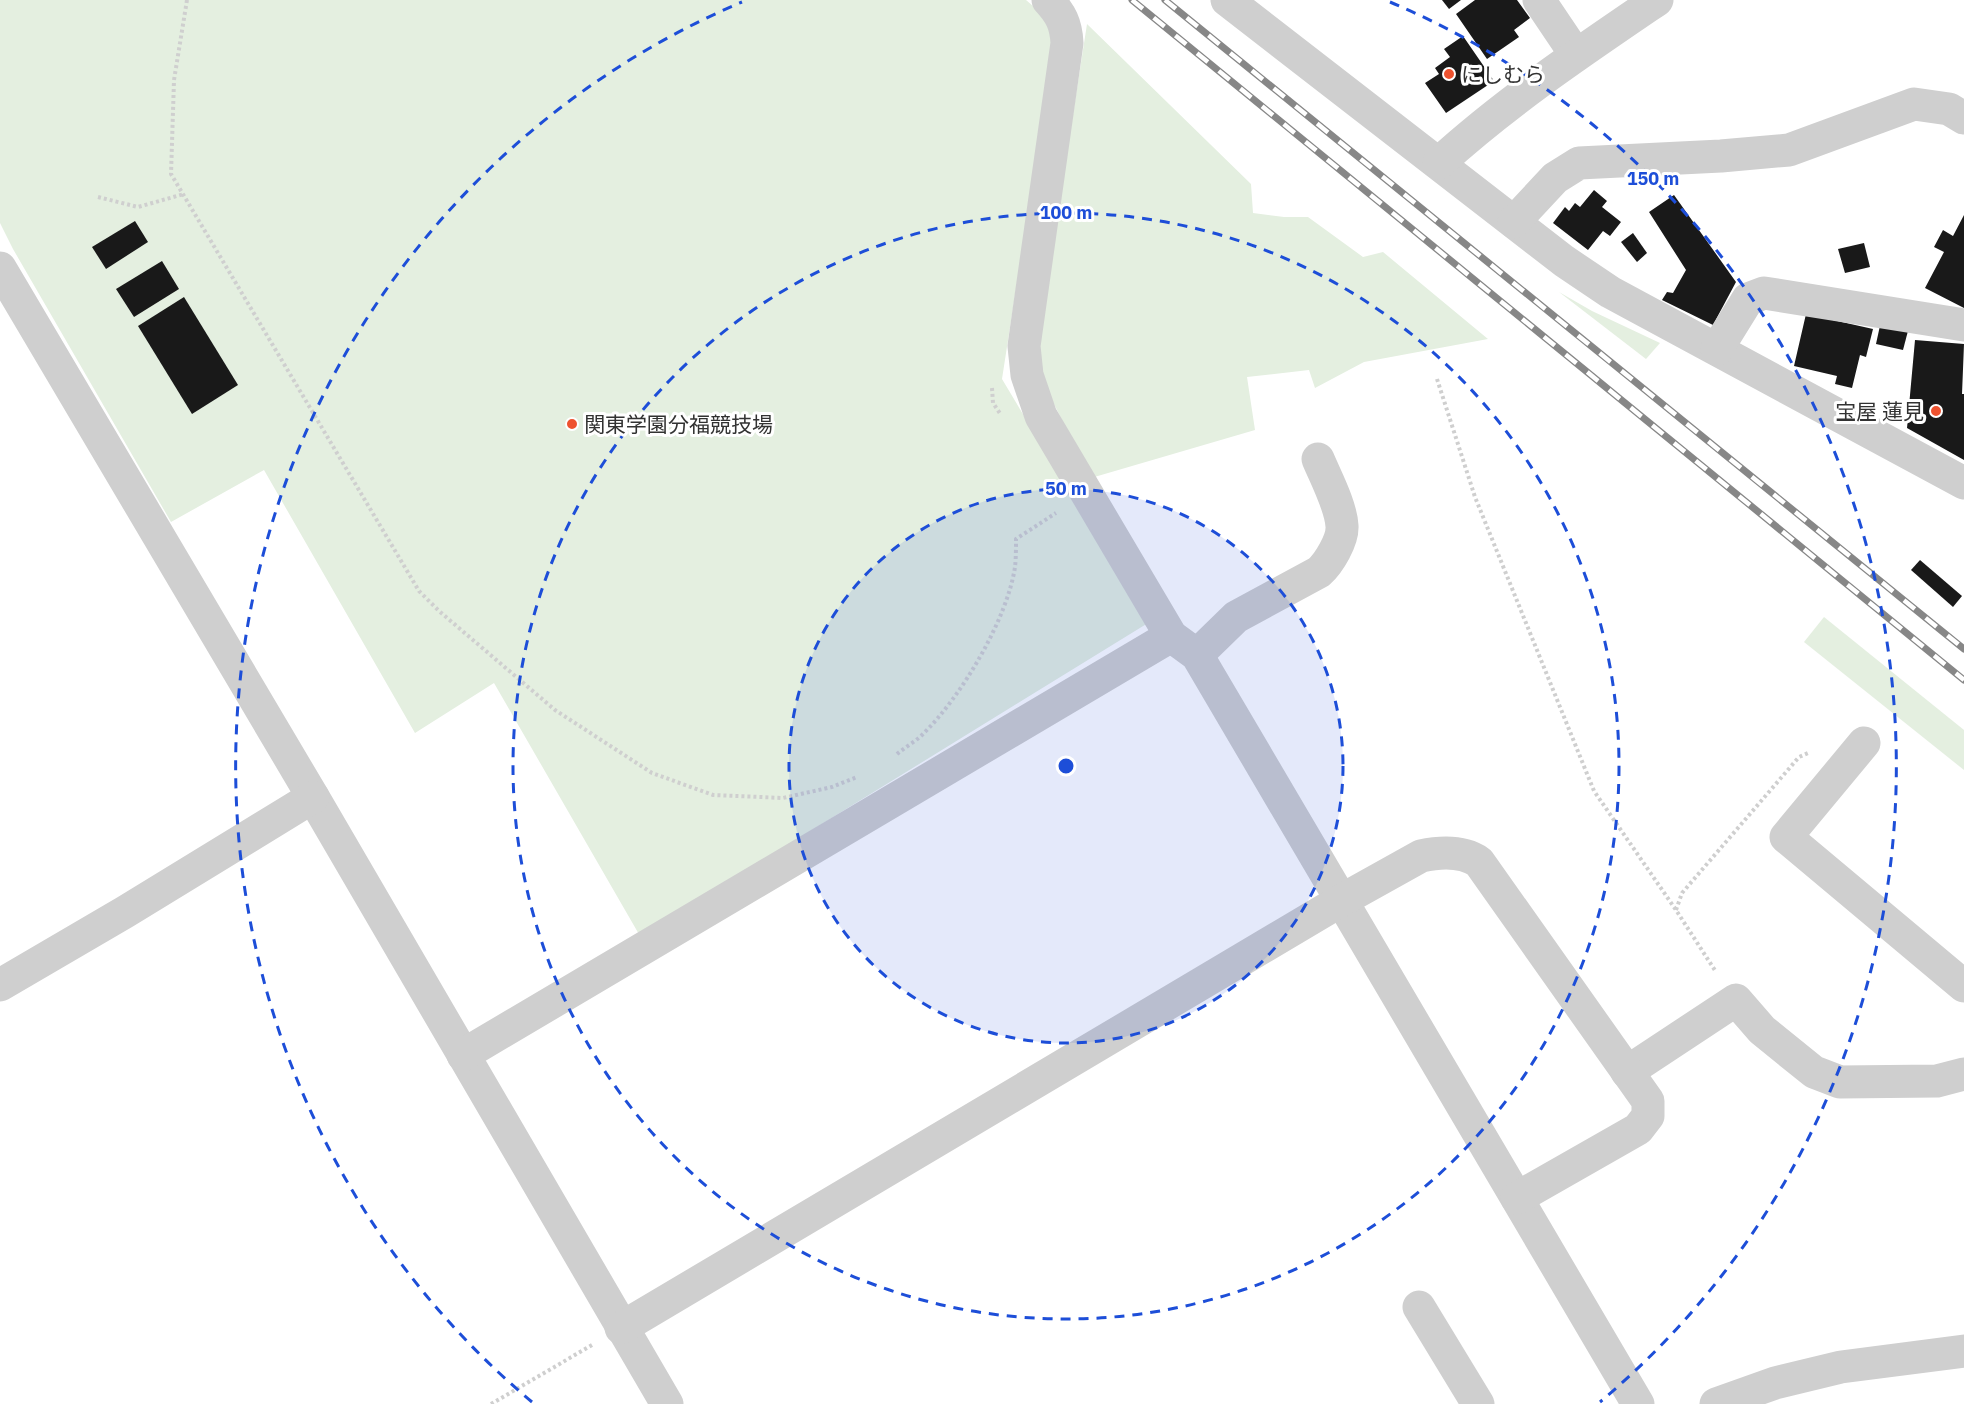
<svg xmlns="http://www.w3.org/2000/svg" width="1964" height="1404" font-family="'IBM Plex Sans','Noto Sans JP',sans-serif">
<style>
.green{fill:#e4efe0}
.building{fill:#191919}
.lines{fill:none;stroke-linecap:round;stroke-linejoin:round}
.path{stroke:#cfcfcf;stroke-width:4;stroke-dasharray:3 3;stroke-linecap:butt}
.minor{stroke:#cfcfcf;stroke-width:33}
.rail-casing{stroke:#878787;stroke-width:7}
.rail{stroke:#fff;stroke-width:4.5;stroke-dasharray:14;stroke-linecap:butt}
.ring{fill:none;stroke:#1d4ed8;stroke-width:3;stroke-dasharray:10 8}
.poi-dot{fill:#ee522f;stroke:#fff;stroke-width:2}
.labels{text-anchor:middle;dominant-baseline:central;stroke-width:6;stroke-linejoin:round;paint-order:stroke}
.poi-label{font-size:21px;fill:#323232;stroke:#fff;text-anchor:start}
.centre{fill:#1d4ed8;stroke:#fff;stroke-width:3}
.ring-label{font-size:18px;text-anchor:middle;font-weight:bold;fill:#1d4ed8;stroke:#fff;stroke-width:6;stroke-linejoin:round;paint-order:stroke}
</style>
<rect width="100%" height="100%" fill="#fff"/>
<g class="green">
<path d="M0,0H1026L1047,18L1053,49L1002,379L1148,623L640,936L494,683L415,733L264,470L171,522L13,249L0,223Z"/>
<path d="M1087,24L1251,184L1253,213L1284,217H1308L1363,257L1383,252L1488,339L1364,362L1315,388L1309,370L1247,377L1255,430L1091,478L1042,380L1038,341Z"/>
<path d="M1559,292L1592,311L1660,343L1646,359Z"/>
<path d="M1824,617L1964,730V770L1804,642Z"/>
</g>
<g class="building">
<path d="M1442,0H1461L1449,9Z"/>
<path d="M1475,0H1517L1530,18L1514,30L1519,37L1487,59L1456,14Z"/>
<path d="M1463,36L1494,81L1446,113L1425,83L1439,74L1435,68L1450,57L1444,49Z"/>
<path d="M1594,190L1607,201L1602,207L1621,222L1610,236L1603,231L1588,250L1553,223L1565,207L1569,211L1575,203L1580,207Z"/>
<path d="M1674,195L1736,282L1713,325L1662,300L1667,292L1673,293L1686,270L1649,212Z"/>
<path d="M1964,215V308L1925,288L1944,252L1934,247L1943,230L1953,236Z"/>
<path d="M135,221L148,242L106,269L92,247Z"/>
<path d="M1633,233L1647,253L1637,262L1621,242Z"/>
<path d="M1864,243L1870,267L1845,273L1838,249Z"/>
<path d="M162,261L179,289L134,317L116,289Z"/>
<path d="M184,297L238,385L192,414L138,326Z"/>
<path d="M1806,314L1873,329L1866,357L1860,355L1852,388L1835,384L1837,376L1794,366Z"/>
<path d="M1881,321L1909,327L1903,350L1876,344Z"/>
<path d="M1915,340L1964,344L1962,394H1964V460L1907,428Z"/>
<path d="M1920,560L1962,596L1953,607L1911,570Z"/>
</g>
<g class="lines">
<g class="path">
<path d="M187,0L174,80L171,174L419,591L439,611L555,710L652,773L713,795L783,798L832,787L857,777"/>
<path d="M98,197L138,207L184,194"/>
<path d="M1437,379L1475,497L1594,791L1676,910L1716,972"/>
<path d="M992,388L993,403L1001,415"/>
<path d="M897,754C905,747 915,742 923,734C961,697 1007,620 1015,567C1016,558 1016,548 1016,539L1056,513"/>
<path d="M1676,910L1682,893L1799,757L1808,753"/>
<path d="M491,1404L592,1345"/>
</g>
<g class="minor">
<path d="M1048,0C1061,14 1066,24 1067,43L1024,346L1027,375L1041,416L1171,636L1197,655L1638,1404"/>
<path d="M1227,0L1564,261L1610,292L1964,483"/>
<path d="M1539,0L1576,55"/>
<path d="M1439,163C1506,102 1582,51 1657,0"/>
<path d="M1514,222L1555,178L1579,163L1721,156L1789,150L1914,104L1949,109L1964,118"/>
<path d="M0,268L313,797L667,1404"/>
<path d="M1717,349L1748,299L1764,293L1964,325"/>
<path d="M1197,655L1236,617L1319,572C1329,563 1343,540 1342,526C1341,506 1326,478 1318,459"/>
<path d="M1864,743L1786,837L1964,986"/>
<path d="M0,985L125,912L313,797"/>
<path d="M463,1055L1171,636"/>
<path d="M1627,1072L1736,1000L1762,1030L1814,1072L1840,1082L1937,1081L1964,1074"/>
<path d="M1419,1307L1478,1404"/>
<path d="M621,1328L1342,900L1421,856C1440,852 1463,851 1479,862L1648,1101V1116L1638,1129L1517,1198"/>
<path d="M1716,1404L1775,1383L1841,1367L1964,1351"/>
</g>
<defs>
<g id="rail">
<path d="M1132,0L1964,680"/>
<path d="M1165,0L1964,649"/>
</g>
</defs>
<use href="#rail" class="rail-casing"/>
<use href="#rail" class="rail"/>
</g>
<circle cx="1066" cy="766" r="277" fill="#1d4ed8" fill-opacity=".12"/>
<g class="ring">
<circle cx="1066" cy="766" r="277"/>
<circle cx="1066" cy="766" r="553"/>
<path d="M532 1402A830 830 0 0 1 742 2M1390 2A830 830 0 0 1 1600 1402"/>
</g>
<g class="poi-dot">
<circle cx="1449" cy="74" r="6"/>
<circle cx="1936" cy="411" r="6"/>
<circle cx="572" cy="424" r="6"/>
</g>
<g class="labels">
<g class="poi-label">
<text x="1461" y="74">にしむら</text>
<text x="1924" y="411" text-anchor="end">宝屋 蓮見</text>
<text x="584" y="424">関東学園分福競技場</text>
</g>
</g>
<circle cx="1066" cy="766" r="9" class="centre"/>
<g class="ring-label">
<text x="1653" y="185">150 m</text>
<text x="1066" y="219">100 m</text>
<text x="1066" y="495">50 m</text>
</g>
</svg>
